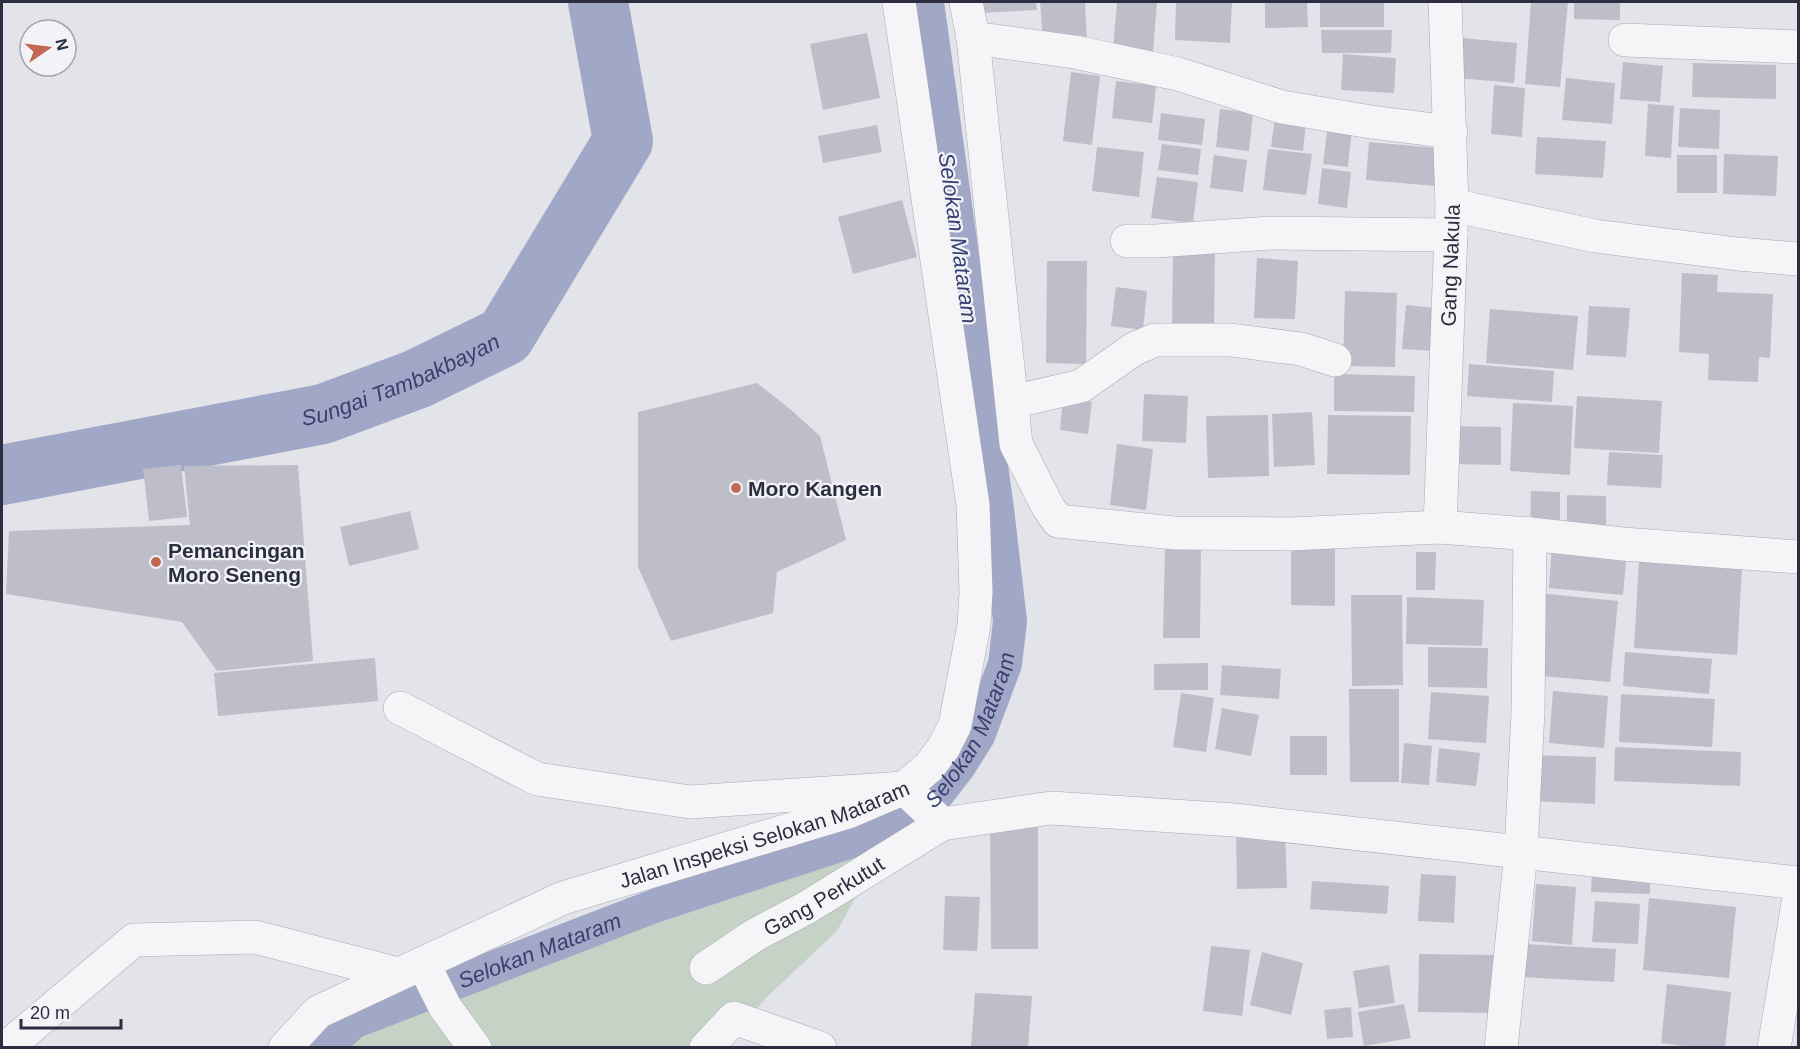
<svg xmlns="http://www.w3.org/2000/svg" width="1800" height="1049" font-family="Helvetica,sans-serif">
<style>
.green{fill:#c5d3c6}
.lines{fill:none;stroke-linecap:round;stroke-linejoin:round}
.canal{stroke:#a1a7c6;stroke-width:34}
.river{stroke:#a1a7c6;stroke-width:60}
.building{fill:#bdbec9}
.minor-casing{stroke:#a8a9b4;stroke-width:34}
.minor{stroke:#f5f5f8;stroke-width:33}
.poi-dot{fill:#c36753;stroke:#f2f3f7;stroke-width:2}
.labels{text-anchor:middle;dominant-baseline:central;stroke-width:4.5;stroke-linejoin:round;paint-order:stroke}
.street-label{font-size:21px;fill:#2c2d40;stroke:#f2f3f7}
.poi-label{font-size:21px;font-weight:bold;fill:#2c2d40;stroke:#f2f3f7;text-anchor:start}
.water-label{font-size:22px;font-style:italic;fill:#394071;stroke:#f2f3f7}
</style>
<rect width="100%" height="100%" fill="#e3e3ea"/>
<path class="green" d="M888,839L837,931L767,997L723,1047L345,1048L350,1040L409,1004Z"/>
<g class="lines">
<path class="canal" id="s1" d="M325,1048L353,1022L657,905L906,823L935,797L959,766L978,736L1005,664L1010,621L997,509L927,2"/>
<path class="river" id="s2" d="M2,475L323,414L417,379L505,336L623,141L598,2"/>
</g>
<g class="building">
<path d="M979,2H1036L1037,10L979,13Z"/>
<path d="M1040,2H1085L1087,40L1043,42Z"/>
<path d="M1117,2H1157L1153,52L1113,50Z"/>
<path d="M1176,2H1232L1230,43L1175,40Z"/>
<path d="M1265,2H1307L1308,27L1265,28Z"/>
<rect x="1320" y="2" width="64" height="25"/>
<path d="M1531,2H1568L1560,87L1525,84Z"/>
<path d="M1574,2H1620V20L1574,19Z"/>
<path d="M1321,30H1392L1391,53H1322Z"/>
<path d="M867,33L880,98L823,110L810,44Z"/>
<path d="M1461,38L1517,43L1514,83L1458,78Z"/>
<path d="M1343,54L1396,58L1394,93L1341,90Z"/>
<path d="M1623,62L1663,66L1660,102L1620,99Z"/>
<path d="M1693,63L1776,65V99L1692,97Z"/>
<path d="M1071,72L1100,76L1092,145L1063,141Z"/>
<path d="M1566,78L1615,83L1612,124L1562,120Z"/>
<path d="M1116,81L1156,86L1152,123L1112,118Z"/>
<path d="M1494,85L1525,88L1522,137L1491,134Z"/>
<path d="M1648,104L1674,106L1671,158L1645,156Z"/>
<path d="M1680,108L1720,110L1719,149L1678,147Z"/>
<path d="M1220,109L1253,113L1249,151L1216,147Z"/>
<path d="M1276,110L1307,114L1303,151L1271,147Z"/>
<path d="M1161,113L1205,119L1202,145L1158,140Z"/>
<path d="M877,125L882,152L823,163L818,136Z"/>
<path d="M1328,125L1352,128L1348,167L1323,164Z"/>
<path d="M1537,137L1606,141L1603,178L1535,174Z"/>
<path d="M1369,142L1450,149L1447,187L1366,180Z"/>
<path d="M1162,144L1201,149L1198,175L1158,170Z"/>
<path d="M1097,147L1144,152L1139,197L1092,191Z"/>
<path d="M1268,149L1312,154L1306,195L1263,190Z"/>
<path d="M1724,154L1778,156L1776,196L1723,194Z"/>
<path d="M1214,155L1247,160L1243,192L1210,188Z"/>
<rect x="1677" y="155" width="40" height="38"/>
<path d="M1322,168L1351,172L1347,208L1318,204Z"/>
<path d="M1157,177L1198,182L1193,223L1151,218Z"/>
<path d="M902,200L917,257L853,274L838,217Z"/>
<path d="M1173,243L1215,244L1214,330H1172Z"/>
<path d="M1257,258L1298,261L1295,319L1254,318Z"/>
<path d="M1047,261H1087L1086,364L1046,363Z"/>
<path d="M1682,273L1718,275L1717,292L1773,294L1770,358L1759,357L1758,382L1708,380L1709,354L1679,352Z"/>
<path d="M1116,287L1147,291L1143,330L1111,326Z"/>
<path d="M1345,291L1397,293L1395,367L1343,366Z"/>
<path d="M1406,305L1437,308L1434,351L1402,349Z"/>
<path d="M1589,306L1630,308L1626,357L1586,355Z"/>
<path d="M1490,309L1578,316L1573,370L1486,363Z"/>
<path d="M1469,364L1554,371L1552,402L1467,396Z"/>
<path d="M1334,374L1415,376L1414,412L1334,411Z"/>
<path d="M757,383L789,408L820,436L846,540L777,572L773,613L671,641L638,567V412Z"/>
<path d="M1144,394L1188,396L1186,443L1142,441Z"/>
<path d="M1577,396L1662,401L1659,453L1574,448Z"/>
<path d="M1063,398L1092,402L1088,434L1060,430Z"/>
<path d="M1513,403L1573,406L1570,475L1510,471Z"/>
<path d="M1312,412L1315,465L1274,467L1272,414Z"/>
<path d="M1268,415L1269,476L1208,478L1206,416Z"/>
<path d="M1328,415L1411,416L1410,475L1327,474Z"/>
<path d="M1451,426L1501,427V465L1451,464Z"/>
<path d="M1117,444L1153,449L1146,510L1110,505Z"/>
<path d="M1609,452L1663,455L1661,488L1607,485Z"/>
<path d="M181,465L187,517L149,521L143,469Z"/>
<path d="M298,465L313,661L217,671L182,622L6,594L9,531L190,525L184,466Z"/>
<path d="M1531,491L1560,492V528L1530,527Z"/>
<path d="M1567,495L1606,496V528H1567Z"/>
<path d="M410,511L419,549L349,566L340,527Z"/>
<path d="M1291,539L1335,540V606L1291,605Z"/>
<path d="M1552,543L1627,550L1623,595L1549,588Z"/>
<path d="M1165,547L1201,548L1200,638H1163Z"/>
<path d="M1416,552H1436L1435,590H1416Z"/>
<path d="M1639,561L1742,568L1737,655L1634,648Z"/>
<path d="M1538,593L1618,601L1610,682L1530,675Z"/>
<path d="M1351,595H1402L1403,685L1352,686Z"/>
<path d="M1407,597L1484,600L1482,646L1406,644Z"/>
<path d="M1428,647L1488,648L1487,688L1428,687Z"/>
<path d="M1625,652L1712,659L1709,694L1623,686Z"/>
<path d="M375,658L378,701L218,716L214,673Z"/>
<path d="M1208,663V690H1154V664Z"/>
<path d="M1222,665L1281,669L1279,699L1220,695Z"/>
<path d="M1349,689H1399V782H1350Z"/>
<path d="M1553,691L1608,696L1604,748L1549,743Z"/>
<path d="M1431,692L1489,696L1486,743L1428,739Z"/>
<path d="M1181,693L1214,698L1206,752L1173,747Z"/>
<path d="M1621,694L1715,699L1712,747L1619,742Z"/>
<path d="M1222,708L1259,715L1251,756L1215,749Z"/>
<rect x="1290" y="736" width="37" height="39"/>
<path d="M1404,743L1432,746L1429,785L1401,783Z"/>
<path d="M1615,747L1741,752L1740,786L1614,781Z"/>
<path d="M1439,748L1480,753L1476,786L1436,782Z"/>
<path d="M1534,755L1596,757L1595,804L1532,801Z"/>
<path d="M990,821H1038V949H991Z"/>
<path d="M1285,831L1287,888L1237,889L1236,832Z"/>
<path d="M1592,868L1650,871V894L1591,892Z"/>
<path d="M1421,874L1456,876L1454,923L1418,921Z"/>
<path d="M1312,881L1389,886L1387,914L1310,909Z"/>
<path d="M1536,884L1576,887L1572,945L1532,941Z"/>
<path d="M945,896L980,897L977,951L943,950Z"/>
<path d="M1649,898L1736,907L1729,978L1643,970Z"/>
<path d="M1595,901L1640,904L1638,944L1592,942Z"/>
<path d="M1522,944L1616,949L1614,982L1520,977Z"/>
<path d="M1211,946L1250,950L1242,1016L1203,1011Z"/>
<path d="M1262,952L1303,963L1291,1015L1250,1005Z"/>
<path d="M1419,954L1496,955V1013L1418,1012Z"/>
<path d="M1389,965L1395,1003L1359,1008L1353,971Z"/>
<path d="M1667,984L1731,992L1725,1048H1700L1661,1043Z"/>
<path d="M975,993L1032,996L1028,1048H971Z"/>
<path d="M1404,1004L1411,1038L1364,1046L1358,1012Z"/>
<path d="M1351,1007L1353,1037L1327,1039L1324,1010Z"/>
</g>
<g class="lines">
<defs>
<g id="minor">
<path d="M966,2L973,38L1016,444L1048,507L1058,521L1174,533L1291,534L1440,527L1530,534L1623,544L1798,557"/>
<path d="M973,38L1075,52L1178,74L1282,107L1371,122L1451,132"/>
<path d="M1625,40L1798,47"/>
<path d="M1452,205L1595,236L1738,254L1798,259"/>
<path d="M1127,241H1156L1271,233L1451,235"/>
<path d="M1012,402L1081,386L1134,349L1155,340H1231L1301,349L1335,360"/>
<path id="s3" d="M1440,527L1452,205L1445,2"/>
<path d="M400,708L537,779L690,802L904,788L942,824L1051,808L1234,820L1798,883"/>
<path d="M423,963L445,1007L475,1048"/>
<path id="s4" d="M706,968L755,935L806,908L942,824"/>
<path d="M6,1048L134,940L255,937L398,974"/>
<path id="s5" d="M285,1048L318,1012L563,898L848,812L904,788L929,767L944,747L955,725L974,625L976,592L973,505L899,2"/>
<path d="M706,1048L734,1018L820,1048"/>
<path d="M1501,1048L1521,852L1528,711L1530,534"/>
<path d="M1774,1048L1798,903"/>
</g>
</defs>
<use href="#minor" class="minor-casing"/>
<use href="#minor" class="minor"/>
</g>
<g class="poi-dot">
<circle cx="736" cy="488" r="6"/>
<circle cx="156" cy="562" r="6"/>
</g>
<g class="labels">
<g class="street-label">
<text stroke="none"><textPath href="#s3" startOffset="262">Gang Nakula</textPath></text>
<text stroke="none"><textPath href="#s5" startOffset="530">Jalan Inspeksi Selokan Mataram</textPath></text>
<text stroke="none"><textPath href="#s4" startOffset="138">Gang Perkutut</textPath></text>
</g>
<g class="poi-label">
<text x="748" y="488">Moro Kangen</text>
<text x="168" y="550">Pemancingan<tspan x="168" dy="24">Moro Seneng</tspan></text>
</g>
<g class="water-label">
<text transform="translate(958 238) rotate(82)">Selokan Mataram</text>
<text stroke="none"><textPath href="#s2" startOffset="411">Sungai Tambakbayan</textPath></text>
<text stroke="none"><textPath href="#s1" startOffset="742">Selokan Mataram</textPath></text>
<text stroke="none"><textPath href="#s1" startOffset="238">Selokan Mataram</textPath></text>
</g>
</g>
<rect width="1800" height="1049" fill="none" stroke="#2c2d40" stroke-width="6"/>
<g transform="translate(48 48) rotate(76)"><circle r="28" fill="#f2f3f7" stroke="#a3a4ae" stroke-width="1.5"/>
<path d="M0-4.5L10 22L0 15L-10 22Z" fill="#c36753"/>
<text y="-9" font-size="16" font-weight="bold" text-anchor="middle" fill="#2c2d40">N</text>
</g>
<path d="M21 1019v9h100v-9" fill="none" stroke="#2c2d40" stroke-width="3"/>
<text x="30" y="1019" font-size="18" fill="#2c2d40" stroke="#f2f3f7" stroke-width="4.5" paint-order="stroke">20 m</text>
</svg>
